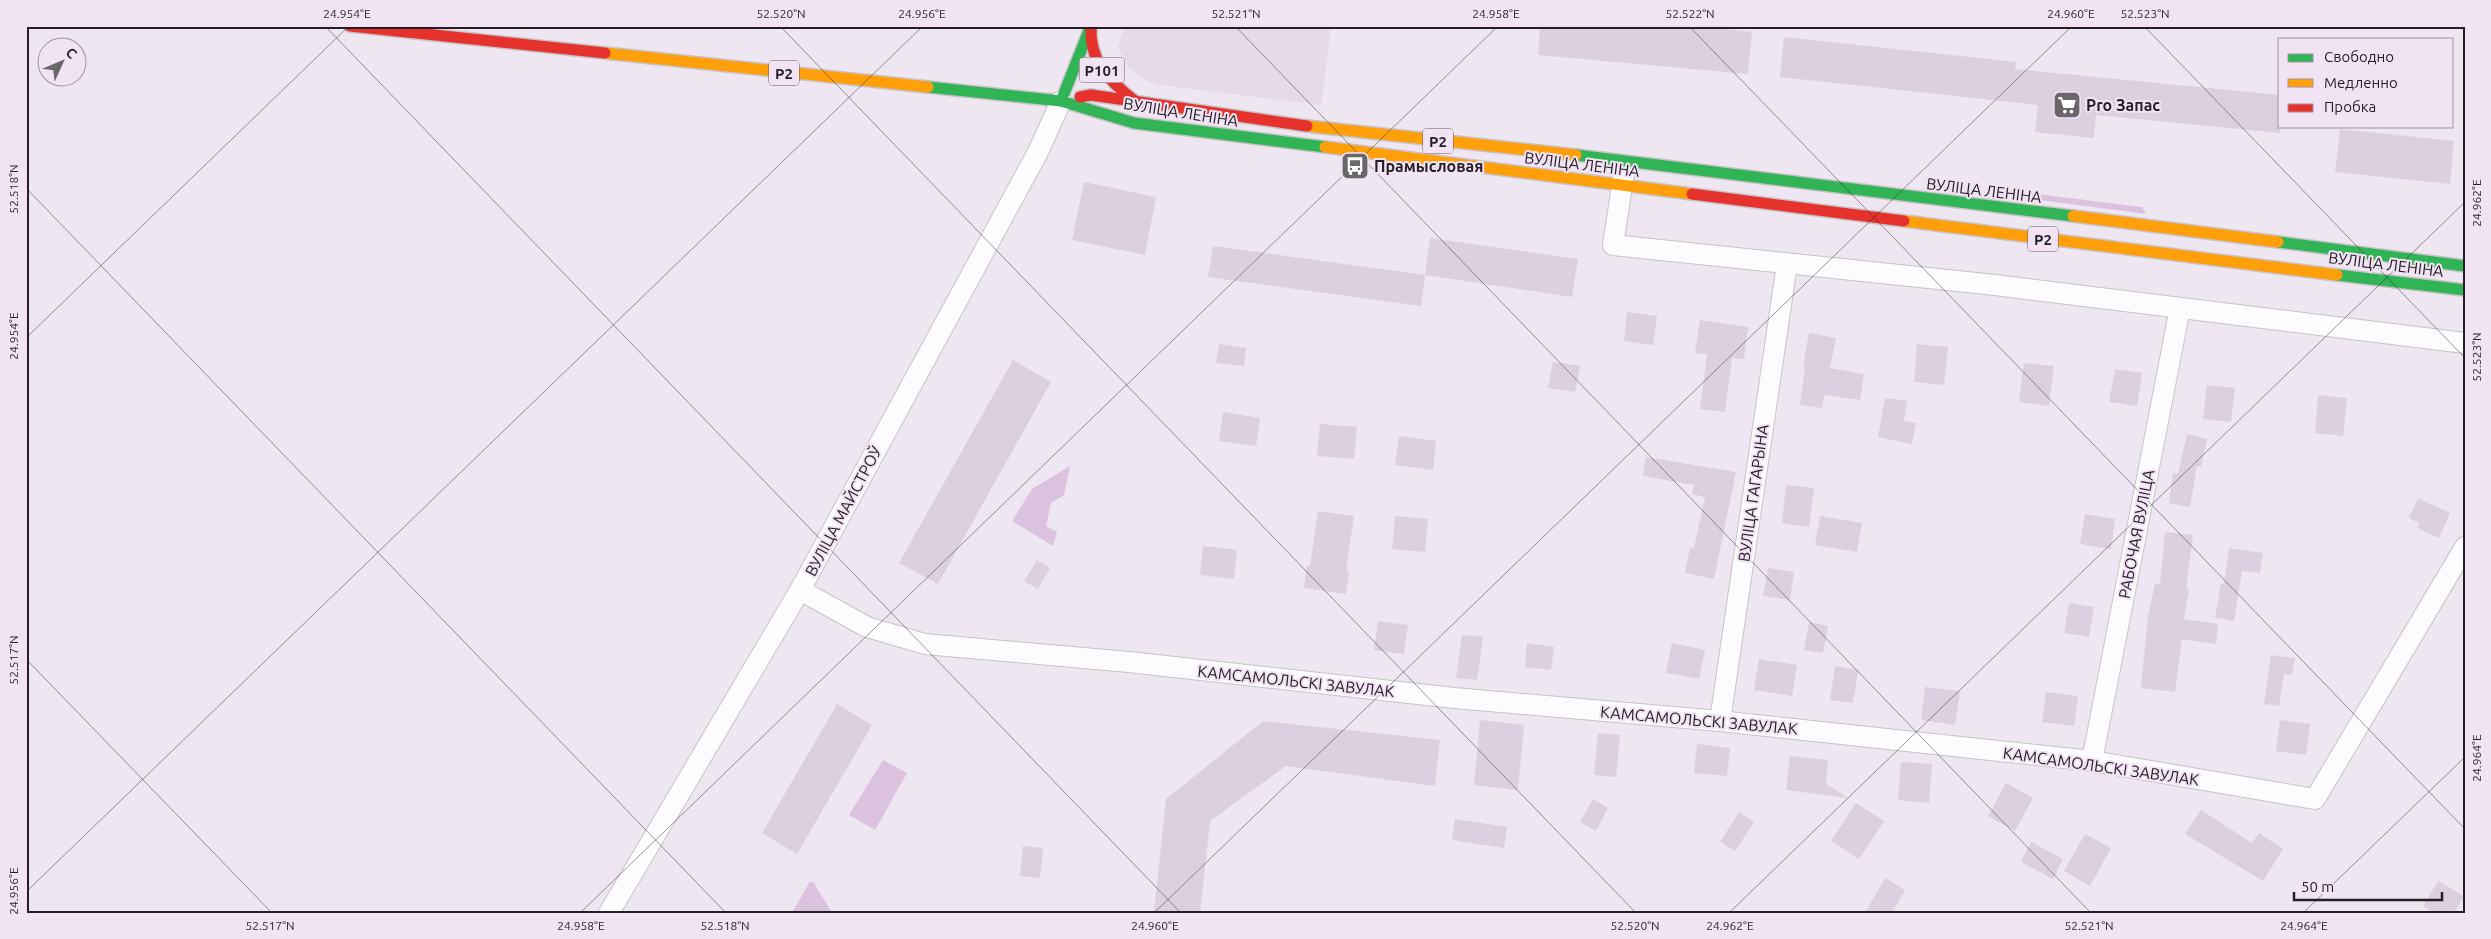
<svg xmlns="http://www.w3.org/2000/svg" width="2491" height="939" font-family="Ubuntu,sans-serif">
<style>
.built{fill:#e6d9e9}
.green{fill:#dbc3e0}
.building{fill:#dccfe0}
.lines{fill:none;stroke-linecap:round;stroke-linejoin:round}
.street-casing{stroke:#c8c2c9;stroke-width:22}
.fast-casing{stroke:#c8c2c9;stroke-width:14}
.slow-casing{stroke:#c8c2c9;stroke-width:14}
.jam-casing{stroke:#c8c2c9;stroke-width:14}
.street{stroke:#fcfbfd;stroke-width:20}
.fast{stroke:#30b455;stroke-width:11}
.slow{stroke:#ff9f0a;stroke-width:11}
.jam{stroke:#e5322d;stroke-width:11}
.ticks{fill:none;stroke:#241f25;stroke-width:1;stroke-opacity:0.45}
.labels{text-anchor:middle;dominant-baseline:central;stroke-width:4;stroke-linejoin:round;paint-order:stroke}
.shield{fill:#f1e3f3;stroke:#625a63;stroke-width:1}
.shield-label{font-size:15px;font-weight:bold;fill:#241f25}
.poi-label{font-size:16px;font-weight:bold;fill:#241f25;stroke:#f1e3f3;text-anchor:start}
.street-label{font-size:16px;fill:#241f25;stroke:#f1e3f3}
.neatline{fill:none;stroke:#241f25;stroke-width:2}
.ticks-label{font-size:12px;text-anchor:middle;fill:#241f25}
</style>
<rect width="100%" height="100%" fill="#eee6f0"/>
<path class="built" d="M1125,26H1331L1321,105L1161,85L1145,80L1127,66L1118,47Z"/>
<g class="green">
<path d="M2029,193L2142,207L2146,214L2024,198Z"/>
<path d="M1070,466L1064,495L1051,503L1046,526L1057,532L1053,546L1012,521L1032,489Z"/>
<path d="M883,760L907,773L875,830L849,815Z"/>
<path d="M810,881L814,883L832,913H792Z"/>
</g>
<g class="building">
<path d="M1540,26H1696L1752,32L1748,74L1538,55Z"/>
<path d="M1784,37L2016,62L2015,69L2280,95V133L2096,115L2094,138L2035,132L2038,105L1780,77Z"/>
<path d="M2340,129L2454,141L2450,184L2335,172Z"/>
<path d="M1084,182L1156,197L1145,255L1072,240Z"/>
<path d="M1430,238L1578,259L1572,297L1425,275Z"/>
<path d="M1213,246L1425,275L1421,306L1208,277Z"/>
<path d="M1627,312L1657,316L1653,345L1624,341Z"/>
<path d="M1700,320L1748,327L1744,359L1732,358L1725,412L1700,409L1707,354L1695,353Z"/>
<path d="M1809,333L1836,338L1830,368L1864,374L1860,400L1824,395L1822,408L1800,405L1805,367L1803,366Z"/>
<path d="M1219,344L1246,348L1244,366L1216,363Z"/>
<path d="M1917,344L1948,347L1944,385L1914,382Z"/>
<path d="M1013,360L1051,382L938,584L899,563Z"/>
<path d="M1553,362L1580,366L1575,392L1548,388Z"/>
<path d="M2024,363L2054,366L2049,406L2019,402Z"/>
<path d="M2115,369L2142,373L2137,406L2109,402Z"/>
<path d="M2207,385L2235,388L2231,422L2203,419Z"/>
<path d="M2318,395L2347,398L2343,436L2315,433Z"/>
<path d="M1885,398L1907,401L1904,421L1916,423L1912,444L1878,437Z"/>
<path d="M1223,412L1260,418L1256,446L1219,441Z"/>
<path d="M1320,424L1357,427L1354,459L1317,456Z"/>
<path d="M2187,434L2207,439L2201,467L2197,466L2190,507L2169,503L2173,473L2178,474Z"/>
<path d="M1399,436L1436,441L1433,470L1395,465Z"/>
<path d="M1646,457L1736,472L1714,579L1685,573L1690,547L1694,548L1705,497L1692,494L1694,485L1643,476Z"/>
<path d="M1786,485L1814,488L1809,527L1782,523Z"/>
<path d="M2418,498L2450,513L2439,538L2417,528L2419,523L2409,518Z"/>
<path d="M1318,511L1354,516L1346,571H1349L1346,594L1304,588L1307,565L1310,566Z"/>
<path d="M2085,514L2115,519L2111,549L2080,544Z"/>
<path d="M1395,516L1428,519L1425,552L1392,549Z"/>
<path d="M1820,516L1862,523L1857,552L1815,545Z"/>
<path d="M2165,532L2193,535L2186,589H2189L2184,619L2218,624L2216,644L2182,639L2175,692L2141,688L2148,616L2155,584H2160Z"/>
<path d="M1203,546L1237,550L1234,579L1200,575Z"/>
<path d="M2229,548L2263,553L2260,573L2242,571L2234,621L2215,618L2221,584H2224Z"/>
<path d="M1037,560L1050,568L1038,589L1024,581Z"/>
<path d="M1768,568L1794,572L1790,600L1763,596Z"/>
<path d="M2069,603L2094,607L2089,637L2064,633Z"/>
<path d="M1378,621L1408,625L1404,654L1374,650Z"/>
<path d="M1809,622L1828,626L1823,653L1804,650Z"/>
<path d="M1462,635L1483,637L1477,680L1456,678Z"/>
<path d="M1527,643L1554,647L1551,670L1525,667Z"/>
<path d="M1672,643L1705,650L1699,679L1666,673Z"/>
<path d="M2271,655L2295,658L2292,675L2284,674L2279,706L2264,704Z"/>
<path d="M1759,659L1797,665L1792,696L1754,690Z"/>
<path d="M1835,666L1858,670L1853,703L1830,700Z"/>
<path d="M1925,687L1960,691L1955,725L1921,720Z"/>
<path d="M2046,692L2078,696L2074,726L2042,722Z"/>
<path d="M837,704L872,725L797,854L762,833Z"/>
<path d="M1480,720L1524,725L1518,790L1474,785Z"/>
<path d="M2280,720L2310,724L2306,755L2276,751Z"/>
<path d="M1263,721L1440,740L1435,786L1286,766L1210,821L1200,913H1154L1166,799Z"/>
<path d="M1598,733L1620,735L1616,777L1594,775Z"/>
<path d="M1697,744L1730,748L1727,776L1694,773Z"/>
<path d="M1790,756L1828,760L1826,784L1848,798L1786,790Z"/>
<path d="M1901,762L1932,764L1929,803L1898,800Z"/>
<path d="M2006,783L2033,798L2015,831L1988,816Z"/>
<path d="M1593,799L1608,808L1596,831L1580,822Z"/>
<path d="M1856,803L1884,821L1859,859L1831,841Z"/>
<path d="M2201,810L2252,843L2259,833L2283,849L2263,881L2185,834Z"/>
<path d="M1739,812L1754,822L1735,851L1720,842Z"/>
<path d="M1455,819L1507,827L1504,848L1452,840Z"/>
<path d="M2085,834L2111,848L2090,886L2064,871Z"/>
<path d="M2031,842L2063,859L2053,879L2021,862Z"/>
<path d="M1023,846L1043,848L1040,878L1020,876Z"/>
<path d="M1885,878L1905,890L1892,913H1865Z"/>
<path d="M2438,881L2464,896L2454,913H2434L2423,906Z"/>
</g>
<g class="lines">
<defs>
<g id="street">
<path d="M1624,173L1613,245L1995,285L2465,343"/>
<path d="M800,590L867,627L925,644L1129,662L1454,698L1720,721L2092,761L2315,799L2465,547"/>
<path d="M1720,721L1787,264"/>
<path d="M2092,761L2180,308"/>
<path d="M609,913L800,590L1038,152L1061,101"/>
</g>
<g id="fast">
<path d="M928,87L1061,101L1134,123L1325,147"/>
<path d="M1061,101L1090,28"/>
<path d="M1576,155L2073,216"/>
<path d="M2278,242L2465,266"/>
<path d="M2337,275L2465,290"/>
</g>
<g id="slow">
<path d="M605,53L928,87"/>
<path d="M1307,126L1576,155"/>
<path d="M1325,147L1692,194"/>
<path d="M2073,216L2278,242"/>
<path d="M1904,221L2337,275"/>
</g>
<g id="jam">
<path d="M350,26L605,53"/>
<path d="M1091,26C1089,61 1109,81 1135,101"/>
<path d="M1080,97L1091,95L1307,126"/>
<path d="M1692,194L1904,221"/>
</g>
</defs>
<use href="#street" class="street-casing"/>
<use href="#fast" class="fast-casing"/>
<use href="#slow" class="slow-casing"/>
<use href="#jam" class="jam-casing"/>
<use href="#street" class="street"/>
<use href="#fast" class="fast"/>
<use href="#slow" class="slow"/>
<use href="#jam" class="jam"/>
</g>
<path class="ticks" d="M325,26L1181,913M780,26L1636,913M1235,26L2091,913M1689,26L2465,829M2144,26L2465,358M26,188L726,913M26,338L349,26M26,659L272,913M26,892L923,26M580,913L1498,26M1154,913L2072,26M1729,913L2465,202M2303,913L2465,757"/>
<defs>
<symbol id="supermarket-square" viewBox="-11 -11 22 22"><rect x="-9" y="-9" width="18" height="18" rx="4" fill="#6b656c" stroke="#f1e3f3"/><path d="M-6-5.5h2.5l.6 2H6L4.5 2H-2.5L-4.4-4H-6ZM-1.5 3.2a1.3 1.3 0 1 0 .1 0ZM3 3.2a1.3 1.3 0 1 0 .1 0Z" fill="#fff"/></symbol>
<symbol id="bus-square" viewBox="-11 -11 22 22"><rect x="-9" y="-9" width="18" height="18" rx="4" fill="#6b656c" stroke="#f1e3f3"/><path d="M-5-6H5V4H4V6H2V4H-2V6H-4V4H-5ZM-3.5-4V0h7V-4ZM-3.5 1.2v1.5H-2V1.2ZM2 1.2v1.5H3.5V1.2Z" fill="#fff"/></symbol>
</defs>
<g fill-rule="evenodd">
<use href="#supermarket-square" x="2051" y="89" width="32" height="32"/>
<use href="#bus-square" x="1339" y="150" width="32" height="32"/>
</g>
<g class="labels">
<g class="shield">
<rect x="1079.5" y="57.5" width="45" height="25" rx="4"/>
<rect x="769" y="60.5" width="30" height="25" rx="4"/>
<rect x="1423" y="128.5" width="30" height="25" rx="4"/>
<rect x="2028" y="226.5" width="30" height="25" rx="4"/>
</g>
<g class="shield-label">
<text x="1102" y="70">Р101</text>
<text x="784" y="73">Р2</text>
<text x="1438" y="141">Р2</text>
<text x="2043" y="239">Р2</text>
</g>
<g class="poi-label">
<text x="2086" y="105">Pro Запас</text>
<text x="1374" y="166">Прамысловая</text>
</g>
<g class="street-label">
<text transform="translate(1181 112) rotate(9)">ВУЛІЦА ЛЕНІНА</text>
<text transform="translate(1582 164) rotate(7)">ВУЛІЦА ЛЕНІНА</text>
<text transform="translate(1984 190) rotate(7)">ВУЛІЦА ЛЕНІНА</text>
<text transform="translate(2386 264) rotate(7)">ВУЛІЦА ЛЕНІНА</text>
<text transform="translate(1753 493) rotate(-82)">ВУЛІЦА ГАГАРЫНА</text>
<text transform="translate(843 511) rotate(-62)">ВУЛІЦА МАЙСТРОЎ</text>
<text transform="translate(2136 534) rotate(-79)">РАБОЧАЯ ВУЛІЦА</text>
<text transform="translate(1296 681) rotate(6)">КАМСАМОЛЬСКІ ЗАВУЛАК</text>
<text transform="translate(1699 720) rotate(5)">КАМСАМОЛЬСКІ ЗАВУЛАК</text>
<text transform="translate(2101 766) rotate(8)">КАМСАМОЛЬСКІ ЗАВУЛАК</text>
</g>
</g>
<rect width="2491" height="939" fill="none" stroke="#f1e3f3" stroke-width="55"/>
<rect x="2278" y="38" width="175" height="90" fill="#f1e3f3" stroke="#9f95a1"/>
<rect x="2288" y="54" width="25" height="8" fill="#30b455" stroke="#9f95a1"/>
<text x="2324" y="62" font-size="15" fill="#241f25">Свободно</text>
<rect x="2288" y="79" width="25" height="8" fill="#ff9f0a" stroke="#9f95a1"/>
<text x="2324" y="88" font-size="15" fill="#241f25">Медленно</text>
<rect x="2288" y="104" width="25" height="8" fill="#e5322d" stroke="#9f95a1"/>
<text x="2324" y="112" font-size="15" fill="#241f25">Пробка</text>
<g transform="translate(62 62) rotate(46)"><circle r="24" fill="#f1e3f3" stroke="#9f95a1"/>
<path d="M0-4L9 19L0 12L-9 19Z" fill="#6b656c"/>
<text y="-8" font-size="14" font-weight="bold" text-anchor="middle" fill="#241f25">С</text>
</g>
<path d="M2294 892v8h148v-8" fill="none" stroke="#241f25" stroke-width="2.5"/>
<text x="2301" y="892" font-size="15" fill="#241f25" stroke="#f1e3f3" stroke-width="4" paint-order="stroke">50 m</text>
<rect x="28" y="28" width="2436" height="884" class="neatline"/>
<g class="ticks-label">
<text x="347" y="18">24.954°E</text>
<text x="781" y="18">52.520°N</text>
<text x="922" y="18">24.956°E</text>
<text x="1236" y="18">52.521°N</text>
<text x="1496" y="18">24.958°E</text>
<text x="1690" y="18">52.522°N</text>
<text x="2071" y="18">24.960°E</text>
<text x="2145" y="18">52.523°N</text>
<text transform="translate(14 189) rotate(-90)" y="4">52.518°N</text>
<text transform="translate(2477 203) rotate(-90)" y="4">24.962°E</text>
<text transform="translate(14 336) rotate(-90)" y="4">24.954°E</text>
<text transform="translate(2477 357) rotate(-90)" y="4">52.523°N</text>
<text transform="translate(14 660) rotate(-90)" y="4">52.517°N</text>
<text transform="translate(2477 758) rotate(-90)" y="4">24.964°E</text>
<text transform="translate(14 891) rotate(-90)" y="4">24.956°E</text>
<text x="270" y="930">52.517°N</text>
<text x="581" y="930">24.958°E</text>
<text x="725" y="930">52.518°N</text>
<text x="1155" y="930">24.960°E</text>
<text x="1635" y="930">52.520°N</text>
<text x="1730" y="930">24.962°E</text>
<text x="2089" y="930">52.521°N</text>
<text x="2304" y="930">24.964°E</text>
</g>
</svg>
